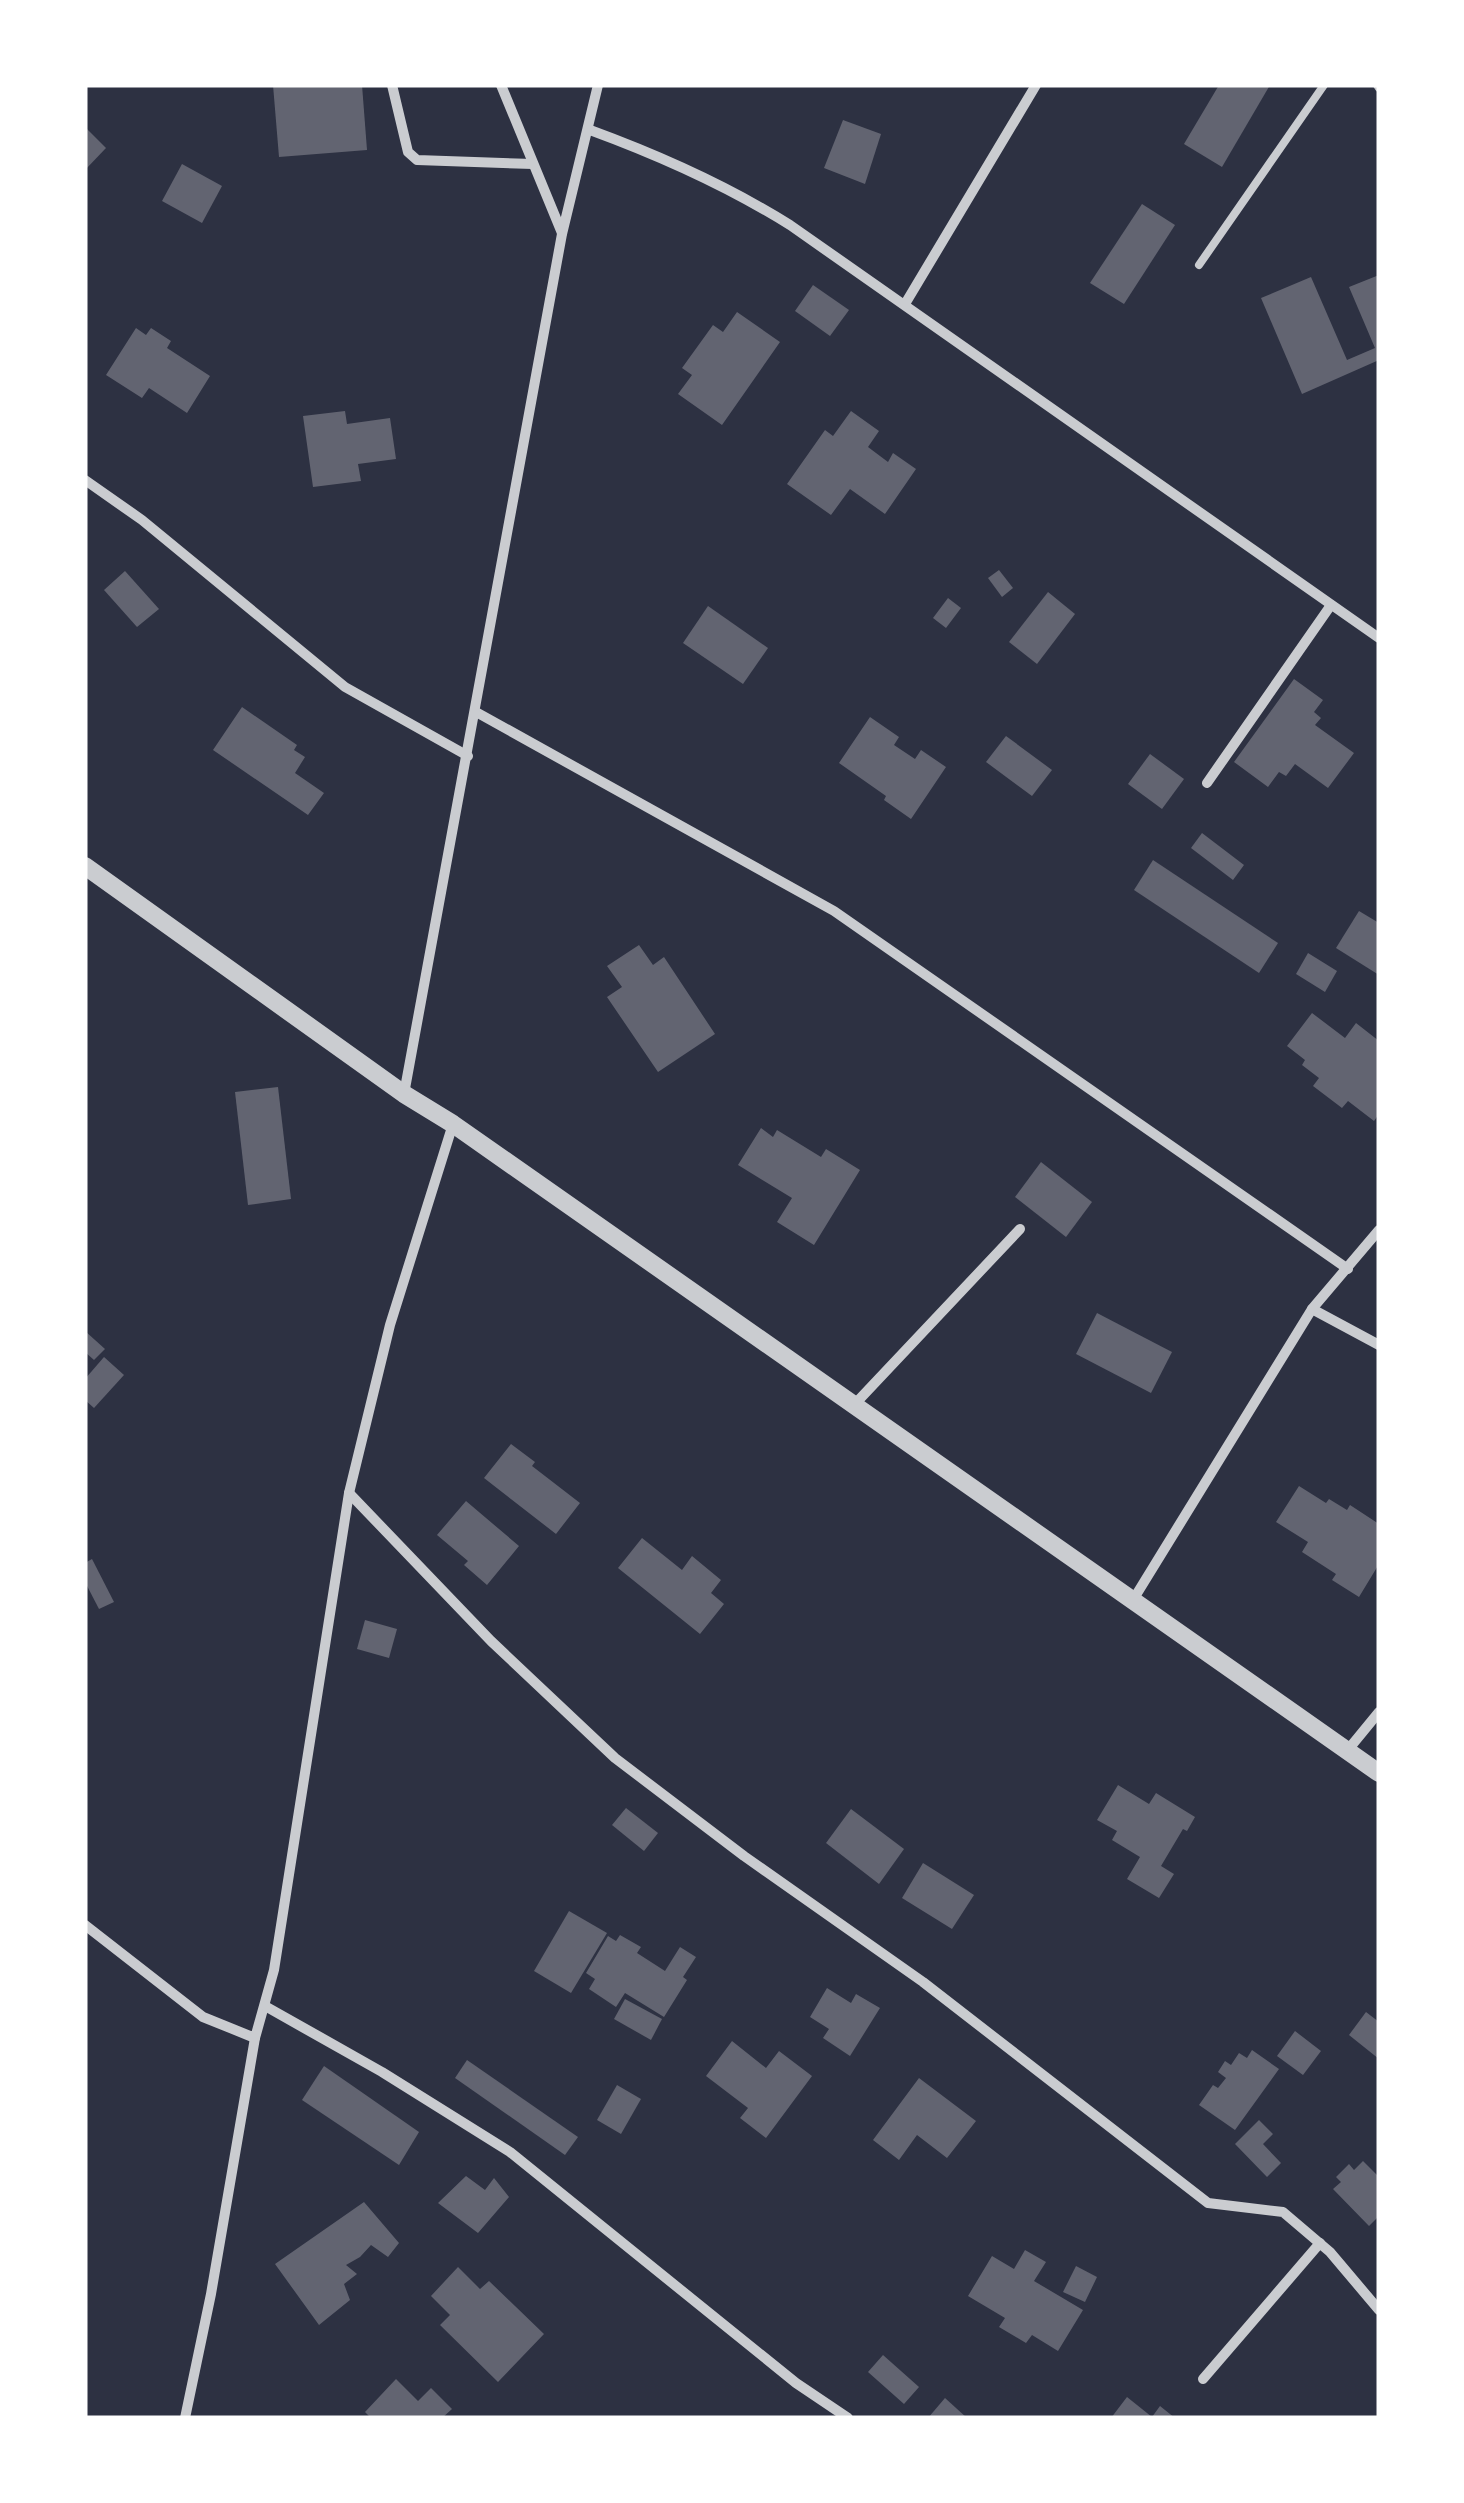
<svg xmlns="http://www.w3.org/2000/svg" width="1464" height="2503" font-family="'Sofia Sans Condensed',sans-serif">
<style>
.building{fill:#626471}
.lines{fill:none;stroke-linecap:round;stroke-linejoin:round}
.service{stroke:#caccd0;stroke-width:8}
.minor{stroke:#caccd0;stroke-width:10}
.tertiary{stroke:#caccd0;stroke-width:18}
</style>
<rect width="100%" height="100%" fill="#2d3142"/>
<g class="building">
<path d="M273,85H362L367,150L279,157Z"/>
<path d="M1219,85H1270L1222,167L1184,144Z"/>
<path d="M843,120L881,134L865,184L824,168Z"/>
<path d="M85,127L106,148L85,170Z"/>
<path d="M182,164L222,186L202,223L162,201Z"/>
<path d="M1142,204L1175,225L1124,304L1090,283Z"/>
<path d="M1379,275V360L1302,394L1261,298L1311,277L1347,360L1375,348L1349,287Z"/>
<path d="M813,285L849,310L830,336L795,311Z"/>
<path d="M737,312L780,342L722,425L678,394L692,375L682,368L713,325L723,332Z"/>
<path d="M136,328L146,335L151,328L171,341L167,348L210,376L187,413L149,388L142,398L106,375Z"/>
<path d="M345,411L347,424L390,418L396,459L358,464L361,481L313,487L303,416Z"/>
<path d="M851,411L879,431L868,447L888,462L893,453L916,469L885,514L850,489L831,515L787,484L825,430L833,436Z"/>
<path d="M999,570L1013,588L1002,597L988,578Z"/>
<path d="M125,571L159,609L137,627L104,590Z"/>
<path d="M1048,592L1075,614L1037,664L1009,642Z"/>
<path d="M948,598L961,608L946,628L933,618Z"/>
<path d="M708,606L768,648L743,684L683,643Z"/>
<path d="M1294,679L1323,700L1314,712L1321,718L1315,725L1354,753L1328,788L1295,764L1286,776L1279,772L1268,787L1234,762Z"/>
<path d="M242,707L297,745L294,750L305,757L295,773L324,793L308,815L213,750Z"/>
<path d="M870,717L899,737L894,745L915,759L921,750L946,767L911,819L884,800L886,796L839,763Z"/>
<path d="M1006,736L1052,770L1032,796L986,762Z"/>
<path d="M1150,754L1184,779L1162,809L1128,784Z"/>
<path d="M1202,833L1244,865L1233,880L1191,848Z"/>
<path d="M1153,860L1278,943L1259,973L1134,890Z"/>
<path d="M1359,911L1379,923V975L1336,948Z"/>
<path d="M639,945L653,965L664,957L715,1034L658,1072L607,997L622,987L607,966Z"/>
<path d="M1308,953L1337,971L1325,992L1296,974Z"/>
<path d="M1312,1013L1345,1038L1356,1023L1379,1041V1114L1374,1121L1348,1101L1342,1108L1313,1086L1319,1078L1302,1065L1305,1060L1287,1046Z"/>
<path d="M278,1087L291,1199L248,1205L235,1092Z"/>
<path d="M761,1128L773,1137L777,1130L821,1157L826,1149L860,1170L814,1245L777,1222L792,1198L738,1165Z"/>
<path d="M1041,1162L1092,1202L1066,1237L1015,1197Z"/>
<path d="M1097,1313L1172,1352L1151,1393L1076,1354Z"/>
<path d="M85,1331L105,1349L94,1360L85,1352Z"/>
<path d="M104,1357L124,1375L94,1408L85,1400V1379Z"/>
<path d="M511,1444L535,1462L532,1466L580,1503L556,1534L484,1478Z"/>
<path d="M1299,1486L1326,1503L1329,1499L1347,1510L1350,1505L1379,1524V1564L1359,1597L1332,1580L1336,1574L1302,1552L1308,1542L1276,1522Z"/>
<path d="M466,1501L519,1546L487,1585L464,1565L468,1561L437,1535Z"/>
<path d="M642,1538L682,1570L692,1556L721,1580L711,1593L724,1604L700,1634L618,1568Z"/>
<path d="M92,1559L114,1602L99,1609L85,1582V1563Z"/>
<path d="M365,1620L397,1629L389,1658L357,1649Z"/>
<path d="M1118,1785L1149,1804L1156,1793L1195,1817L1187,1831L1183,1829L1161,1866L1174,1874L1159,1898L1127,1879L1140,1857L1112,1840L1117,1831L1097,1820Z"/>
<path d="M626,1808L658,1833L644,1851L612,1825Z"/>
<path d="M851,1809L904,1849L879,1884L826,1843Z"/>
<path d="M923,1863L974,1895L952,1929L902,1898Z"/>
<path d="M569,1911L607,1933L571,1993L534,1971Z"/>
<path d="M620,1935L641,1947L637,1953L665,1971L680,1947L696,1957L683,1977L687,1980L664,2017L625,1993L616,2007L589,1989L595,1979L586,1973L608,1936L616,1941Z"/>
<path d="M827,1988L851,2003L856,1994L880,2008L850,2056L823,2038L829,2029L810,2017Z"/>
<path d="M625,1999L662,2019L651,2040L614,2019Z"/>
<path d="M1366,2012L1379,2022V2059L1349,2035Z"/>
<path d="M1295,2031L1321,2051L1303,2075L1277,2056Z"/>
<path d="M732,2041L766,2068L779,2051L812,2076L766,2138L740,2118L748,2108L706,2076Z"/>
<path d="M1252,2050L1279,2069L1235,2130L1199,2105L1213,2085L1218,2088L1226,2078L1218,2072L1225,2061L1231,2065L1239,2053L1247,2058Z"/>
<path d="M467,2060L578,2137L565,2155L455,2078Z"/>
<path d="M324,2066L419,2132L399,2165L302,2100Z"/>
<path d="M919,2078L976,2121L947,2158L917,2135L899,2160L873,2140Z"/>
<path d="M617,2085L641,2099L621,2134L597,2120Z"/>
<path d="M1259,2120L1273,2134L1263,2144L1281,2163L1267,2177L1235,2144Z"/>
<path d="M1363,2161L1379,2177V2216L1369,2226L1333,2189L1341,2182L1336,2177L1349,2164L1354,2170Z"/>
<path d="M466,2176L485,2190L494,2178L509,2197L478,2233L438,2203Z"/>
<path d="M364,2202L399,2243L388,2257L371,2245L360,2257L346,2265L357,2274L344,2284L350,2300L319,2325L275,2264Z"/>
<path d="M1025,2250L1046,2262L1034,2281L1083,2310L1058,2351L1032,2335L1026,2343L999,2327L1005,2318L968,2296L992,2256L1014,2269Z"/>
<path d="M1076,2266L1097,2277L1085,2302L1063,2292Z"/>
<path d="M458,2267L480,2289L489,2281L544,2334L498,2382L440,2325L450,2315L431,2296Z"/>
<path d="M883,2355L919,2387L904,2404L868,2372Z"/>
<path d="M396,2379L418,2401L431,2388L452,2409L442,2418H371L365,2412Z"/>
<path d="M1127,2397L1152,2417L1160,2406L1175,2418H1111Z"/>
<path d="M945,2398L967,2418H928Z"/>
</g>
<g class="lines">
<g class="service">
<path d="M1377,85L1379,88"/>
<path d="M1199,265L1324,85"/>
</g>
<g class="minor">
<path d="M392,85L408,152L417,160L533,164"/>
<path d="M501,85L562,233"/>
<path d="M590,130C661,156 726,185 790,225L1379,638"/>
<path d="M905,304L1036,85"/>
<path d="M85,480L142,520L345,687L468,756"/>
<path d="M476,712L834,911L1348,1269"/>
<path d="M1207,783L1331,605"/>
<path d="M404,1094L562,234L598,85"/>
<path d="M1312,1309L1379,1345"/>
<path d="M854,1405L1020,1229"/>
<path d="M349,1493L491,1641L615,1758L744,1856L923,1982L1208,2203L1283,2212L1330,2252L1379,2310"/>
<path d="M1133,1600L1312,1309L1379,1230"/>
<path d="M1347,1751L1379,1712"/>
<path d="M85,1925L203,2017L255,2038L274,1970L349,1493L390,1325L453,1124"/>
<path d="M265,2006L382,2072L510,2152L796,2383L848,2418"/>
<path d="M1203,2379L1320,2243"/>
<path d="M185,2418L211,2294L255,2038"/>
</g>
<path class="tertiary" d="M85,866L404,1094L453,1124L1379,1773"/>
</g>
<rect width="1464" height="2503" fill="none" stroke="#ffffff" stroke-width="175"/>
</svg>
